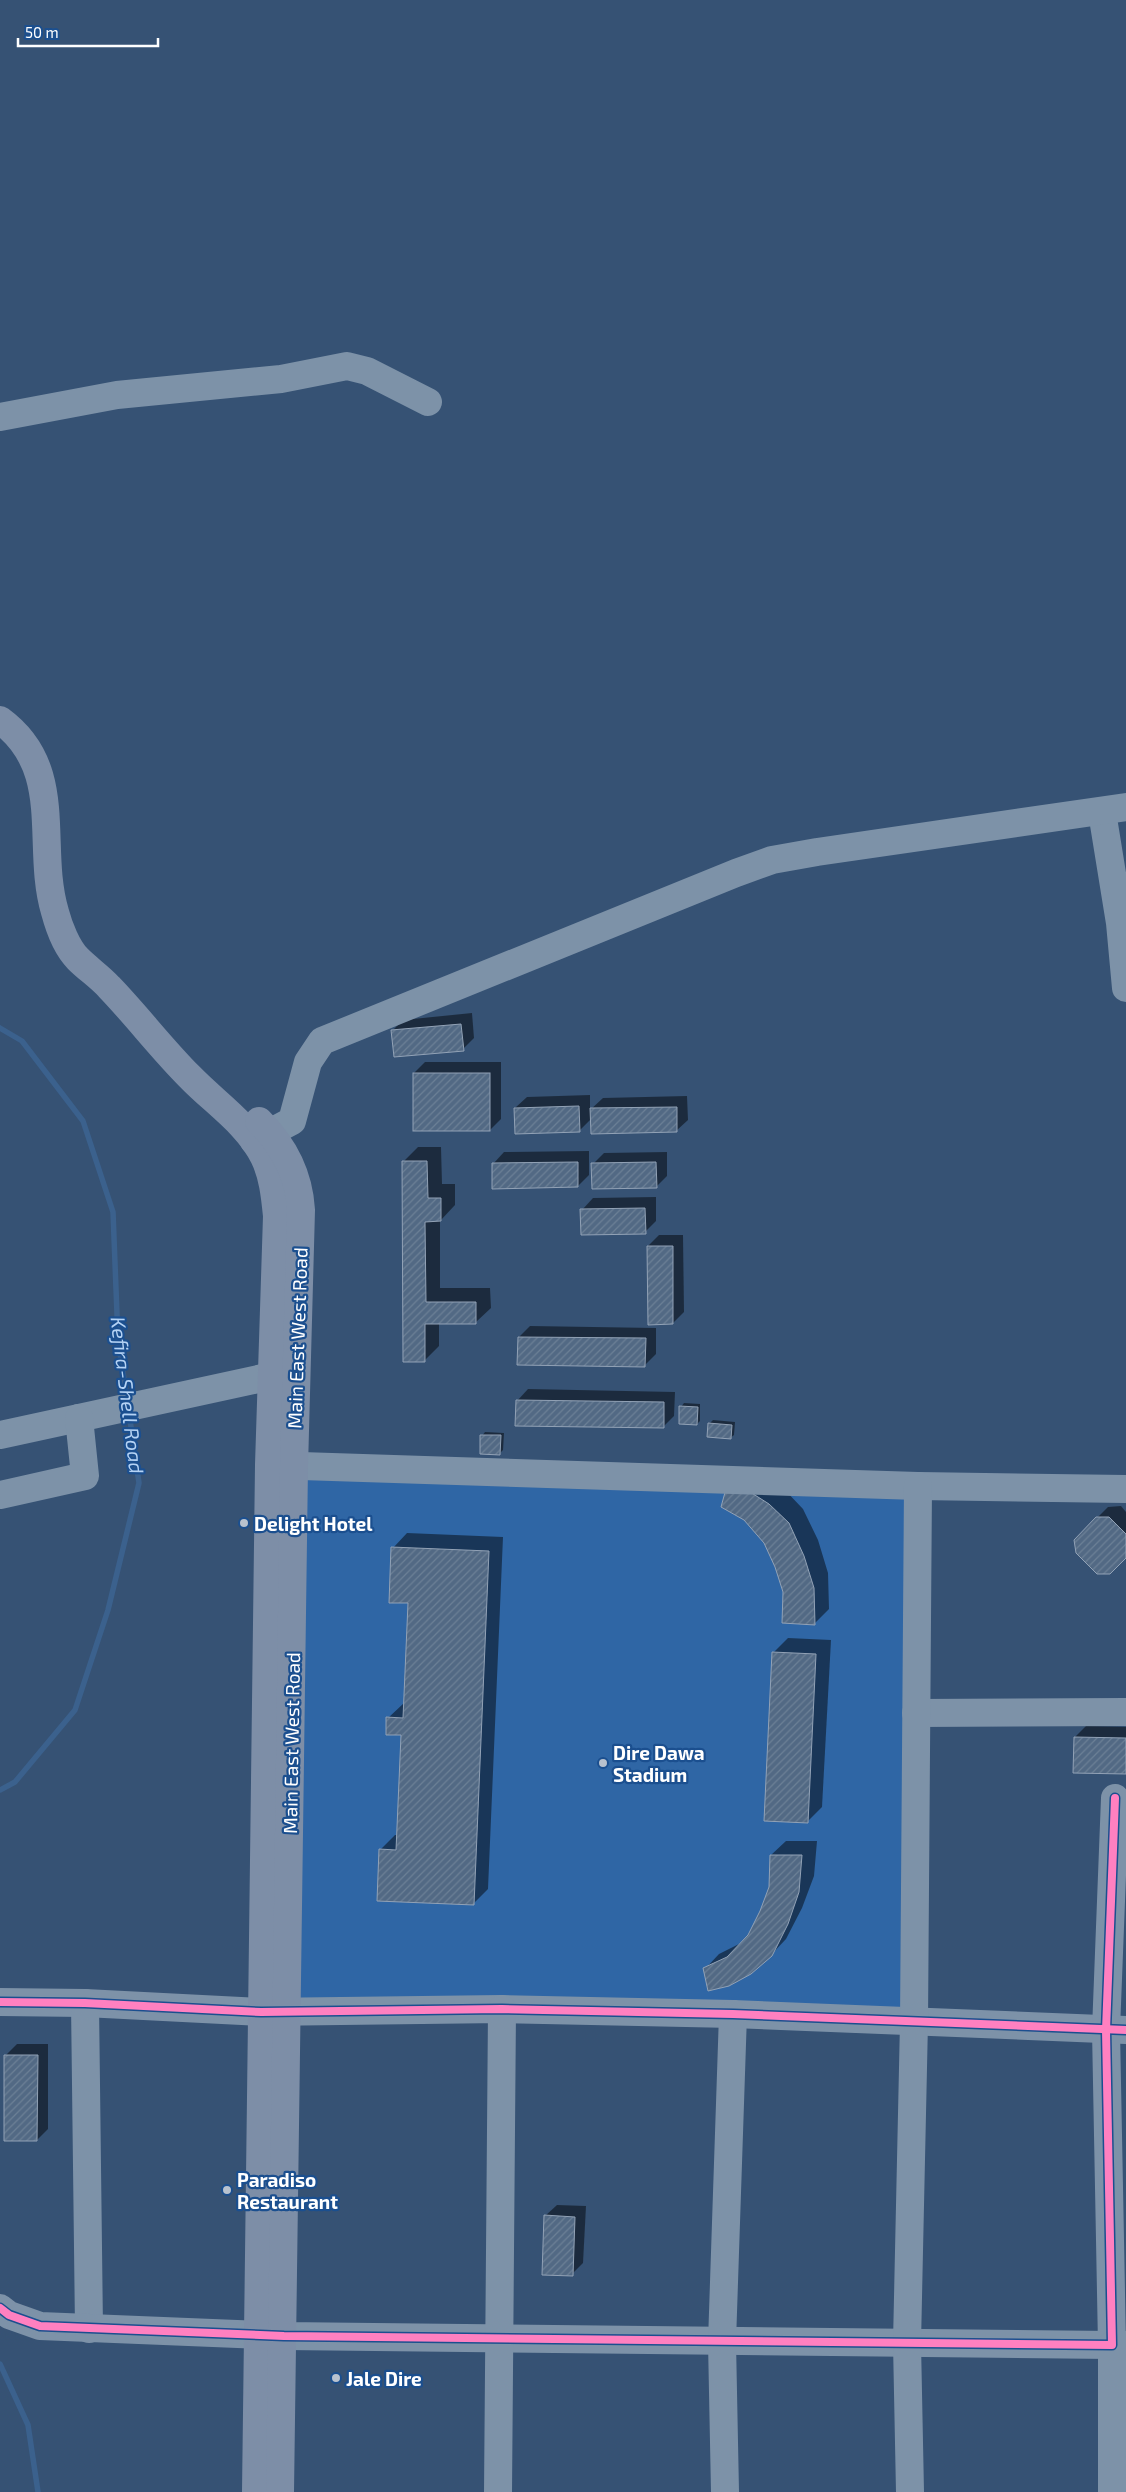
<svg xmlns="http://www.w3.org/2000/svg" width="1126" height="2492" font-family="'Exo 2',sans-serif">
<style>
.pitch{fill:#2f66a5}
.shadow{fill:#0007}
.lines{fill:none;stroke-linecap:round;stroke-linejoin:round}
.stream{stroke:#3b618d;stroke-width:5.5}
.building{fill:url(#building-hatch);stroke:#92a2b6}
.minor{stroke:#7d92a8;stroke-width:28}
.major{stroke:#7d8ea7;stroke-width:28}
.cycleway-casing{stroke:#1b4f8f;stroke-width:11}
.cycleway{stroke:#ff80c0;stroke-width:8}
.poi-dot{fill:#b9c2ce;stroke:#1b4f8f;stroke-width:2}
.labels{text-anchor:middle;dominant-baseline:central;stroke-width:4.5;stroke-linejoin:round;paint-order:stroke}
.street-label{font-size:19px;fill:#fff;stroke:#1b4f8f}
.poi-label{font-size:19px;font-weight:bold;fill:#fff;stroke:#1b4f8f;text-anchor:start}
.water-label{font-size:20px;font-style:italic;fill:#b5d3f5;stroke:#1b4f8f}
</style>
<defs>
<pattern id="building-hatch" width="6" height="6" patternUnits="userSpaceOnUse" patternTransform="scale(1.25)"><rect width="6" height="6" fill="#526984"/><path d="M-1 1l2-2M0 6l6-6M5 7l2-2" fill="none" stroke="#6c8096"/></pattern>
</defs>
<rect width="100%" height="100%" fill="#365274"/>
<path class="pitch" d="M294,1467L918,1486L914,2022L288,2011Z"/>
<g class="shadow">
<path d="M472,1013L474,1038L463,1049L392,1031L403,1020Z"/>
<path d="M425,1062H501V1119L490,1130L414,1073Z"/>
<path d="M590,1095V1110L603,1098L687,1096L688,1120L676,1131L592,1118L579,1131L515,1108L527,1097Z"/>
<path d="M418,1147H441L442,1184H455V1205L440,1221V1288H490L491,1308L476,1322H439V1346L424,1361L404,1161Z"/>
<path d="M589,1151V1175L578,1186L493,1164L504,1152Z"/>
<path d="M667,1152V1176L656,1187L593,1164L604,1153Z"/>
<path d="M656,1197V1221L645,1232L582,1210L593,1198Z"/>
<path d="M659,1235H683L684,1312L673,1323L648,1246Z"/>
<path d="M530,1326L656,1328V1354L645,1365L519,1337Z"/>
<path d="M528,1389L675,1392L674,1416L663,1427L517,1401Z"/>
<path d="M684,1403L700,1404V1421L697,1424L681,1407Z"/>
<path d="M713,1420L735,1422L734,1435L730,1438L710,1423Z"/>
<path d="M485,1432L504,1433L503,1450L500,1453L482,1436Z"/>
<path d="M728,1486L784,1489L803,1509L818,1540L828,1573L829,1609L814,1624L784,1592L776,1566L765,1542Z"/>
<path d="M1121,1506L1126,1512V1557L1097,1518L1108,1507Z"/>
<path d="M407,1533L503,1537L488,1889L473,1904L380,1850L395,1835H398L403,1734L388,1718L404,1703L409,1602L393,1548Z"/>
<path d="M788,1638L831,1640L822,1807L807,1822L773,1653Z"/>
<path d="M1086,1726L1126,1727V1773L1075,1737Z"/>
<path d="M786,1841H817L814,1876L802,1908L786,1939L771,1955L705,1969L719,1954L741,1943L749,1935L761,1912L770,1887L771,1855Z"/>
<path d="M17,2044H48V2129L37,2140L6,2055Z"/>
<path d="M557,2205L586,2206L583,2263L572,2274L545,2216Z"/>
</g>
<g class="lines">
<g class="stream">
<path d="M0,1028L22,1041L83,1121L113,1212L118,1340L127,1399"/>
<path d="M0,1790L15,1782L75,1710L108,1610L139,1483L129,1413"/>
<path d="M0,2364L28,2425L38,2492"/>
</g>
</g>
<g class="building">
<path d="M461,1024L464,1051L394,1057L391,1030Z"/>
<rect x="413" y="1073" width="77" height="58"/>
<path d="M579,1106L580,1132L515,1134L514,1108Z"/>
<path d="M677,1107V1132L591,1134L590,1108Z"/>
<path d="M402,1161H427L428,1198H441V1221L425,1222L426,1302H476V1324H425V1362H403Z"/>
<path d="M578,1162V1187L492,1189V1163Z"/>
<path d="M656,1162L657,1188L592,1189L591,1163Z"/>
<path d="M645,1208L646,1234L581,1235L580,1209Z"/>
<path d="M647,1246H673V1324L648,1325Z"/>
<path d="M518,1337L646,1338L645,1367L517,1365Z"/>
<path d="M516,1400L664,1402V1428L515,1426Z"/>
<path d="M679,1406L698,1407L697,1425L679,1424Z"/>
<path d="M708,1423L732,1425L731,1439L707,1437Z"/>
<path d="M480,1435H501L500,1455L480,1454Z"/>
<path d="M727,1485L747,1490L769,1504L789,1523L804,1556L814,1588L815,1625L782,1623L783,1592L775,1567L764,1543L744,1520L721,1507Z"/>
<path d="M1096,1517H1109L1126,1534V1558L1110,1574H1097L1076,1553L1074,1540Z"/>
<path d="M391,1547L489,1551L474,1905L377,1901L379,1849L396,1850L401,1735H386V1717L403,1718L408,1603H389Z"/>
<path d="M772,1652L816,1654L808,1823L764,1821Z"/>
<path d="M1074,1737L1126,1738V1774L1073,1773Z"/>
<path d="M770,1855H802L799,1892L788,1924L772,1956L751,1974L729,1986L708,1991L703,1968L727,1957L748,1935L760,1911L769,1887Z"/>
<path d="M4,2055H38L37,2141H4Z"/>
<path d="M544,2215L575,2217L573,2276L542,2275Z"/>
</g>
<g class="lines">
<g class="minor">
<path d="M0,417L117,395L281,379L347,366L367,371L428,402"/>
<path d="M1102,812L1120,923L1126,988"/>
<path d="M254,1141L292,1121L308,1062L322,1041L736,873L772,860L817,852L1126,807"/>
<path d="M0,1435L272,1376L295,1377"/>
<path d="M270,1465L918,1486L1126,1489"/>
<path d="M0,1495L85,1476L79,1418"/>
<path d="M916,1713L1126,1712"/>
<path d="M0,2002L85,2003L261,2012L502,2009L733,2014L1126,2030"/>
<path d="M85,2003L89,2329"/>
<path d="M0,2308L9,2315L40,2326L284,2336L1112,2345L1106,2030L1115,1798"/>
<path d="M498,2492L502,2009"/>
<path d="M725,2492L722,2342L733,2014"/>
<path d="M910,2492L907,2343L914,2022L918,1486"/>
<path d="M1112,2492V2345H1126"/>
</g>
<g class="major">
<path d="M0,720C67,769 35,845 55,912C59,927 67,948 78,959C88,969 100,977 109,987C137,1016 161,1048 190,1077C215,1103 248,1124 264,1157C273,1175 275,1196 277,1216L269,1465L256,2492"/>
<path d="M259,1121C283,1145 299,1175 301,1210L294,1467L280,2492"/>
</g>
<defs>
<g id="cycleway">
<path d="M0,2002L85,2003L261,2012L502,2009L733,2014L1126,2030"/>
<path d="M0,2308L9,2315L40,2326L284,2336L1112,2345L1106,2030L1115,1798"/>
</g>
</defs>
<use href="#cycleway" class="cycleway-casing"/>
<use href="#cycleway" class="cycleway"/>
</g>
<g class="poi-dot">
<circle cx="244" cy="1523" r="5"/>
<circle cx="603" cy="1763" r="5"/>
<circle cx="227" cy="2190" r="5"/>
<circle cx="336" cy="2378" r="5"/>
</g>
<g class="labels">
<g class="street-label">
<text transform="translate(297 1338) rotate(-88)">Main East West Road</text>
<text transform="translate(291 1743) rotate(-89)">Main East West Road</text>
</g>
<g class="poi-label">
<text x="254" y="1523">Delight Hotel</text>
<text x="613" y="1752">Dire Dawa<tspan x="613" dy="22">Stadium</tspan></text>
<text x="237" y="2179">Paradiso<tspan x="237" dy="22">Restaurant</tspan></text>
<text x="346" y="2378">Jale Dire</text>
</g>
<g class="water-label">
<text transform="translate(128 1395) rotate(83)">Kefira-Shell Road</text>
</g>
</g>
<path d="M18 38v8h140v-8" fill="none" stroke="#ffffff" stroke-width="2.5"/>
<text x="25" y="38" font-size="15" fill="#ffffff" stroke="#1b4f8f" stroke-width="4" paint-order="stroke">50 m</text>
</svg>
